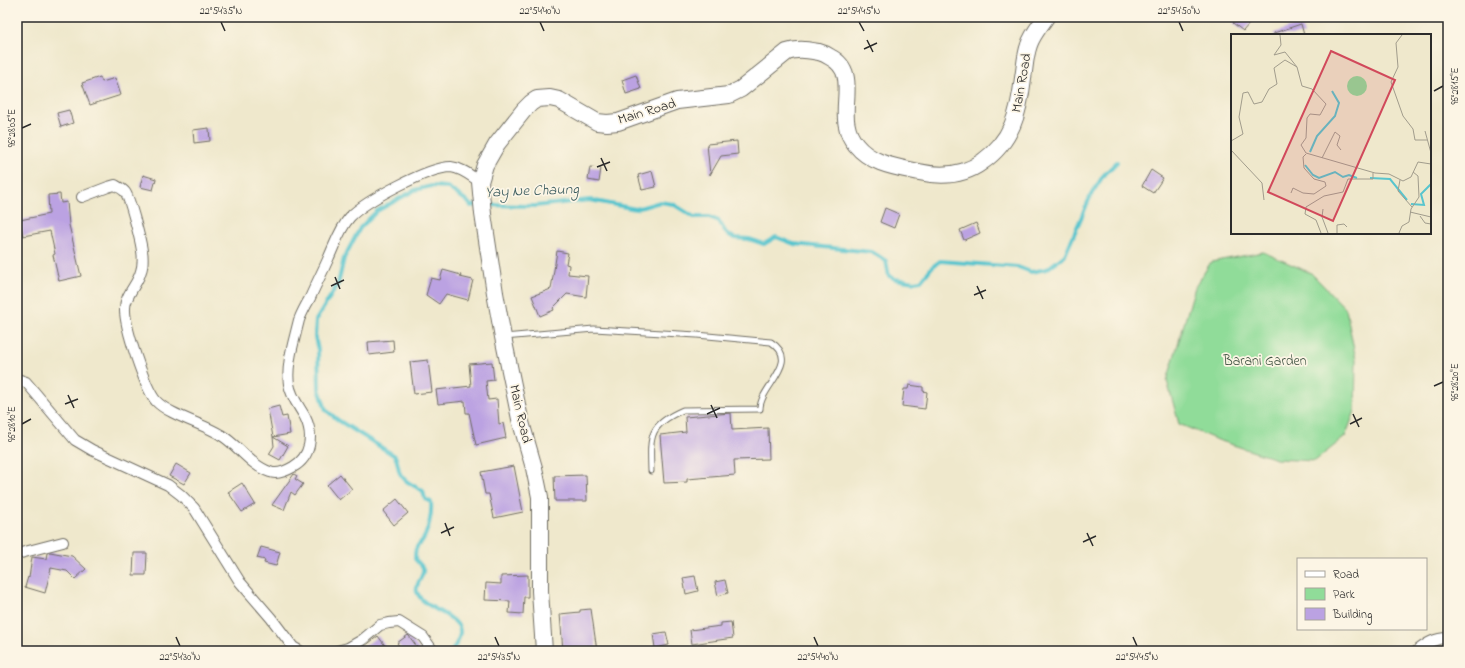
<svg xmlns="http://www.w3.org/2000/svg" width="1465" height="668" font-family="'Indie Flower',sans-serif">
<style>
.green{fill:#90dc99;stroke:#5e8462}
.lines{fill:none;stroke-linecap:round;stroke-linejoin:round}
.stream{stroke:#58c5ce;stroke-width:4}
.building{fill:#bba2e2}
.service-casing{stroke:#706d63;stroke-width:7}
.minor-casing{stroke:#706d63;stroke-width:12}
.primary-casing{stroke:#706d63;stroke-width:18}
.service{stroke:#fff;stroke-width:5}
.minor{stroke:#fff;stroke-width:10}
.primary{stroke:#fff;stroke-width:16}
.ticks{fill:none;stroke:#2b2b2b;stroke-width:1.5}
.labels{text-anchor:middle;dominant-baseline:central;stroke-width:3.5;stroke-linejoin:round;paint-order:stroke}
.street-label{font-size:14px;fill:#2b2b2b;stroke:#fcf5e5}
.park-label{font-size:14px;fill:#445746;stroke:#fcf5e5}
.water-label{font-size:15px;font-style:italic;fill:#38595c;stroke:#fcf5e5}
.inset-river{fill:none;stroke:#58c5ce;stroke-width:2}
.inset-road{fill:none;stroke:#a19c8c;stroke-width:1}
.view{fill:#d1495b;fill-opacity:0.15;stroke:#d1495b;stroke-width:2}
.inset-edge{fill:none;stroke:#2b2b2b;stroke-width:2}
.neatline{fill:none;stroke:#2b2b2b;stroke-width:1.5}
.ticks-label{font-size:10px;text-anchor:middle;fill:#2b2b2b}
</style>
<rect width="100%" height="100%" fill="#fcf5e5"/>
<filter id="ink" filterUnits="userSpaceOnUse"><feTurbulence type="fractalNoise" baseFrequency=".025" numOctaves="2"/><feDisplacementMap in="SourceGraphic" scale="8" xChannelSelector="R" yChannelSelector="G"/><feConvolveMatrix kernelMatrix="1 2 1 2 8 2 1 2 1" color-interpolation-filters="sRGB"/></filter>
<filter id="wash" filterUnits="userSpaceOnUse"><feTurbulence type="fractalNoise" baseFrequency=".012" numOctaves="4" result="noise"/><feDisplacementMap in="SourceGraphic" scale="16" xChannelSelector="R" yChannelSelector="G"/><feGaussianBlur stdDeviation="0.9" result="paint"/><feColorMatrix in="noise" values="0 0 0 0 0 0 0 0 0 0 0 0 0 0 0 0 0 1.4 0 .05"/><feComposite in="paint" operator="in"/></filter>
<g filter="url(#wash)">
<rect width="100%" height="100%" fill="#efe8cc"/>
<path class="green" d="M1263,252L1311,273L1346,309L1356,360L1355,411L1345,437L1315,461L1276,459L1215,439L1179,424L1167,381L1195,287L1211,262Z"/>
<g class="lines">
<g class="stream">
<path d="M485,205L535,206L590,200L636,209L660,202L673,204L694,217H709L719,221L726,233L734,238L749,239L764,244L776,237L794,244L872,252L886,261L889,276L895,279L914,282L921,281L932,267L940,261L1018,267L1031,272L1047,269L1065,255L1091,195L1103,176L1117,162"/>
<path d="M452,651C455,645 461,638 460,631C459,615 424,610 417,592C414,584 425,576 423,569C422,565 417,562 415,559C415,542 419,548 425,536C429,526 432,513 431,502L425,499L423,491C415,486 402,481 399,471C398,466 398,462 395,456L338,420L326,410L319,389L318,350L315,337L316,320L338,284L344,258L360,228L377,211L415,190L432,186L447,187L467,201L471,206L478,205"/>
</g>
</g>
<g id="blocks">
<g class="building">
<path d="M1238,17H1255L1243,31L1233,23Z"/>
<path d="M1301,24L1304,35H1274V33Z"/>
<path d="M636,75L641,89L626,94L622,80Z"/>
<path d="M100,77L102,82L115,78L121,95L90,105L82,83Z"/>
<path d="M69,110L73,123L61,127L57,113Z"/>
<path d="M209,128L210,141L194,143L193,130Z"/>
<path d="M737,141L738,154L721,156L710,175L707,144Z"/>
<path d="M590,167L601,168L599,182L588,180Z"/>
<path d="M1151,170L1163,178L1153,193L1142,186Z"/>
<path d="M652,171L656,187L642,190L638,175Z"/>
<path d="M143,175L156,179L153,190L140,187Z"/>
<path d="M60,194L61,203L67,202L69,225L81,276L59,281L53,255L55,254L50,231L23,236L20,220L49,214L48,195Z"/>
<path d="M885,208L899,214L894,228L880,222Z"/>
<path d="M976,223L980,233L964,240L960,230Z"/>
<path d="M557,251L568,253L566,264L569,265L568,274L588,276L586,297L567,294L553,308L554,310L540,316L532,296L551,289Z"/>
<path d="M443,270L461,275L460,277L473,280L468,300L446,294L439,304L426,295L431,278L440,280Z"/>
<path d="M393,340L394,352L369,355L368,342Z"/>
<path d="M428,360L432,392L414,394L410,362Z"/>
<path d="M492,362L494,380L486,381L488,400L497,399L499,424L503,423L506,438L476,445L469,413H466L465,401L438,404L436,390L471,386L469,364Z"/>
<path d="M909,385L923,387V391L927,392L925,409L902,406L904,389H908Z"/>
<path d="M279,406L282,417L287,416L290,434L273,437L268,409Z"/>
<path d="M731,413L732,430L768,428L769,459L734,460L735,475L687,479V482L664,483L660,435L686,432L685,417Z"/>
<path d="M273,437L288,446L280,460L269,454L274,446Z"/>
<path d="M176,464L191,473L184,484L169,476Z"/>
<path d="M514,466L523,512L494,518L489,494H485L481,472Z"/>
<path d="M294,474L297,476L295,479L303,484L295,495L291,492L284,510L272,505Z"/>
<path d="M340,474L352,489L339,500L327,485Z"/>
<path d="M586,475L587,501H555L554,476Z"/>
<path d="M242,483L255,504L242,512L228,492Z"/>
<path d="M397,499L408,513L394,525L383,511Z"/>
<path d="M261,547L280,552L276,566L264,563L265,560L257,558Z"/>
<path d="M50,552L72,556L86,569L75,579L67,571L51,568L45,593L25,587L28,577L29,578L32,557L46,559L47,553Z"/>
<path d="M134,553H147L146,575H133Z"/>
<path d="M528,575V597H524L523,614L509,613L510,601L485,600L486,583L501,584V576Z"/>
<path d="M695,576L698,591L686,594L683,578Z"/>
<path d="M725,580L728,593L718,596L715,582Z"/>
<path d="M591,609L597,651H563L560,614L580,612V610Z"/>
<path d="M731,622L733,638L692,644L690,630L721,626V623Z"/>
<path d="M666,632L669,645L655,648L653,634Z"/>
<path d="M408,635L409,636L420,651H403L397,643Z"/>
<path d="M378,636L389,651H356L365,646Z"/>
</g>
</g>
</g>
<g filter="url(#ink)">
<use href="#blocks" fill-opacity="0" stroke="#706d63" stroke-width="1"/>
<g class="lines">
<defs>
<path id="service" d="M504,337L594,329L697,335L771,342C802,362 760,386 760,409L683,410C648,425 650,437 651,471"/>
<g id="minor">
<path d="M82,197L108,187L115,185C118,187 123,189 125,192C130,198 141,242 142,251C143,256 143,266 141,271C138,284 125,295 125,308C124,326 145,388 156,401C169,415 204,424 221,435C238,445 251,466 270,472C277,475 286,471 293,467C311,457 314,435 305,417C299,406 291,397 289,384C287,372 290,356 293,344C295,336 297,328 299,320C302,312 306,305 310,298C316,284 323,271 329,257C335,244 340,228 350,217C365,201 429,167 451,167C462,168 471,176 480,182"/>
<path d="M17,379L26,382L75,440L92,450L168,485L181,495L194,508L240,582L271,618L293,647L300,651"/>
<path d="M17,554L63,542"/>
<path d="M337,651L348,648L362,640L380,625L389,623L399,622L423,637L433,651"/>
<path d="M1417,651C1427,643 1435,638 1448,638"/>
</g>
<path id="primary" d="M544,651L540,591V497L534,468L520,419L503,337L495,293L483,214L480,182L485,165L497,144L524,110L531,103L537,99L550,98L559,100L597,122L607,123L618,122L677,101L729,95L741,89L787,52C798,48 807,50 819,52C823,53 827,55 830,57C858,71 841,103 847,126C848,133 852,140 856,145C871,164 896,167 919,172C941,177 963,176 982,162C1012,141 1019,113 1023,78C1025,67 1025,56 1029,45C1032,35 1040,26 1046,17"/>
</defs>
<use href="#service" class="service-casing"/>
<use href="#minor" class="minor-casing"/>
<use href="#primary" class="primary-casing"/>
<use href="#service" class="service"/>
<use href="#minor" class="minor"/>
<use href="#primary" class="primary"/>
</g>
</g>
<path class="ticks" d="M221,22L225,31M540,22L544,31M859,22L864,31M1179,22L1183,31M867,40L873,52M864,49L877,43M1434,91L1443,86M22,128L31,124M601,158L607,171M597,167L610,162M335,277L340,289M331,286L344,280M977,286L983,299M974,295L986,290M1434,386L1443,382M68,395L74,408M65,404L78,399M711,405L717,418M707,414L720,408M1353,414L1359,427M22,424L31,419M1350,424L1362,418M445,523L450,536M441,533L454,527M1087,533L1093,546M1083,542L1096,536M176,637L180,646M495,637L499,646M814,637L818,646M1133,637L1137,646"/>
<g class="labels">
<g class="street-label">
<text transform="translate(1022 83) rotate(-80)">Main Road</text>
<text transform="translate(647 112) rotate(-17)">Main Road</text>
<text transform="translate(520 414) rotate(77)">Main Road</text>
</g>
<g class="park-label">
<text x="1265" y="361">Barani Garden</text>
</g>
<g class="water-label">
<text transform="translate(532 191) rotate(-2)">Yay Ne Chaung</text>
</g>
</g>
<g transform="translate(1231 34)">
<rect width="200" height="200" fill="#efe8cc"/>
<path d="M116 52a10 10 0 1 1 20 0a10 10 0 1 1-20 0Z" fill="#90dc99"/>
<path class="inset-river" d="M79,118L86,102L104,82L108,69L101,57M74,131L82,141L88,144L104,138L112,143L118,141L126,144M139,144L159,145L176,166M180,170L193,171L190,160L200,150"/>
<path class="inset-road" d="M49,1L50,11L43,21L54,18L66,33M171,1L165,9L167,33L160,48L172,82L182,95L184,106H196M194,97L200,119M0,107L12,100L8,83L12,59L17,58L23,70L31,68L38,55L46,50L43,34L54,26L66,33L71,52L81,55L95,70L89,81L79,80L76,84L75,104L70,111L75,119L144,139L158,140L172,147L180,143L187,128L200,130M0,116L31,149L33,166M91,124L104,98L109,102L106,111L110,116M169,146L167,157L181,173M60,159L62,154L72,159L83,160L95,152L94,148L83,145L73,134L72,123L75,120M92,175L91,183L97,199M179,178L200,183M189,182L194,189L200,190M90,199L85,186L74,180L75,173L93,162L112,158L117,145H142V139M106,199V191L113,190L116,193M168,199L171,192L178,188L180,175L188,163L187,142L182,138"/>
<path class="view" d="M100,17L164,46L102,187L37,158Z"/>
<rect width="200" height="200" class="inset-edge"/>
</g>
<rect width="1465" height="668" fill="none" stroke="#fcf5e5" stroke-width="44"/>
<rect x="1297" y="558" width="130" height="72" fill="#fcf5e5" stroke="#a8a49b"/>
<rect x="1305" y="571" width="20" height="6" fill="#ffffff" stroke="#a8a49b"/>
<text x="1333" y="578" font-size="12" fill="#2b2b2b">Road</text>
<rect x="1305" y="588" width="20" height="12" fill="#90dc99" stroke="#a8a49b"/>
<text x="1333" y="598" font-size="12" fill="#2b2b2b">Park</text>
<rect x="1305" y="608" width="20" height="12" fill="#bba2e2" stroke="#a8a49b"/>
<text x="1333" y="618" font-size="12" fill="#2b2b2b">Building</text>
<rect x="22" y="22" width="1421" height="624" class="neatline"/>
<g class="ticks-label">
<text x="221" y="14">22°54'35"N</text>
<text x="540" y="14">22°54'40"N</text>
<text x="859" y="14">22°54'45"N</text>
<text x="1179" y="14">22°54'50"N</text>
<text transform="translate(1454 86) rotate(-90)" y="4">96°28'15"E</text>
<text transform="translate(11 128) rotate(-90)" y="4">96°28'05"E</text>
<text transform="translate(1454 382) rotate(-90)" y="4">96°28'20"E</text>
<text transform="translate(11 424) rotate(-90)" y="4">96°28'10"E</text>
<text x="180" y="660">22°54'30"N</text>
<text x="499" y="660">22°54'35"N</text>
<text x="818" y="660">22°54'40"N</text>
<text x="1137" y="660">22°54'45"N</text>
</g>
</svg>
